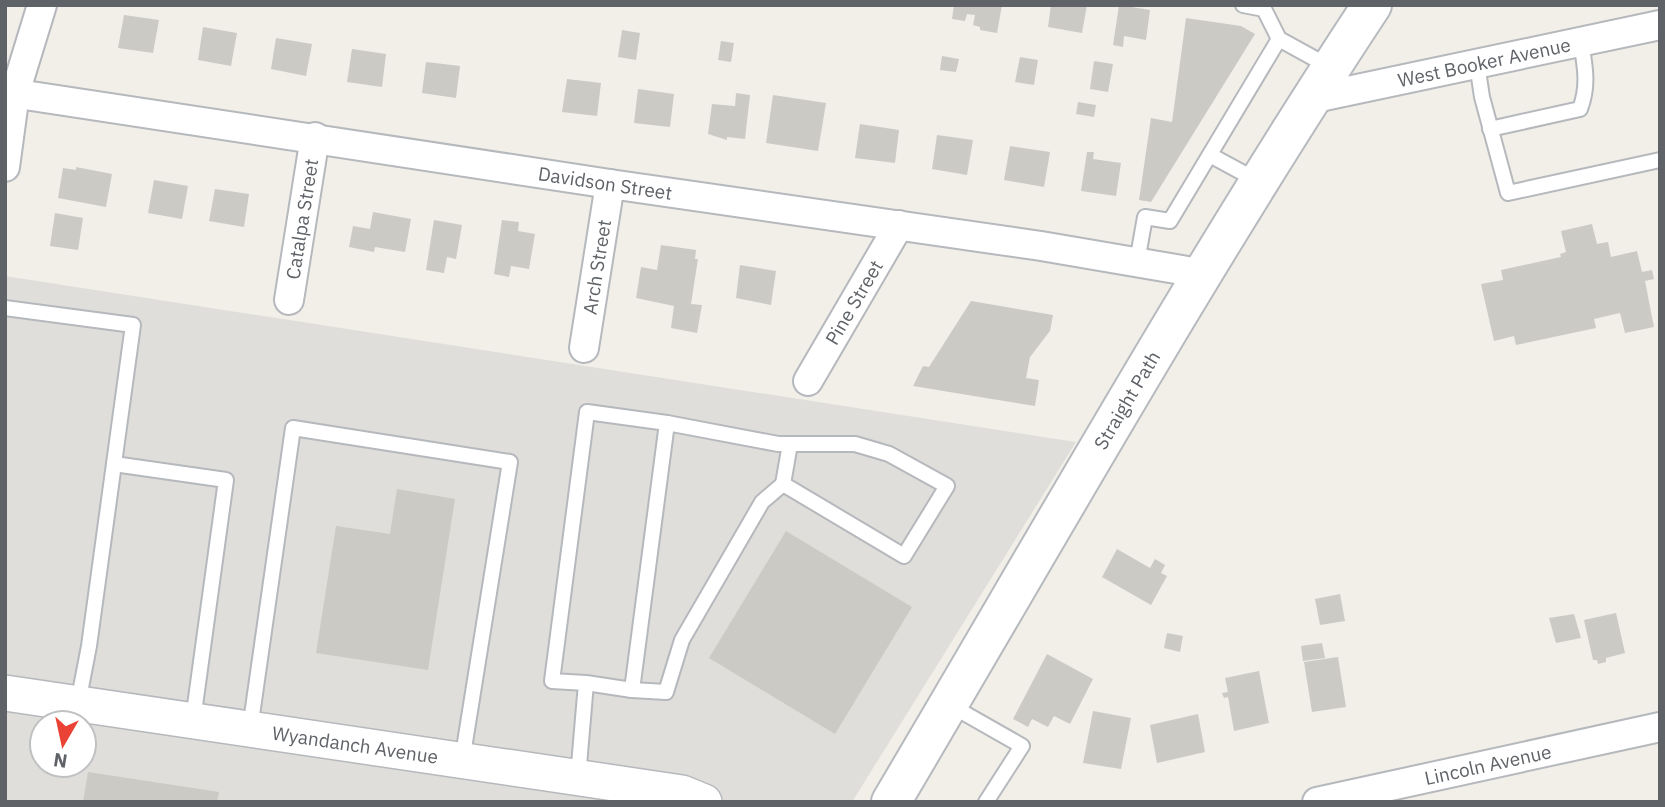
<svg xmlns="http://www.w3.org/2000/svg" width="1665" height="807" font-family="'IBM Plex Sans',sans-serif">
<style>
.industrial{fill:#e0deda;fill-rule:evenodd}
.building{fill:#cccac5}
.lines{fill:none;stroke-linecap:round;stroke-linejoin:round}
.service-casing{stroke:#b5b8bc;stroke-width:18}
.minor-casing{stroke:#b5b8bc;stroke-width:32}
.tertiary-casing{stroke:#b5b8bc;stroke-width:38}
.secondary-casing{stroke:#b6babf;stroke-width:42}
.service{stroke:#fff;stroke-width:14}
.minor{stroke:#fff;stroke-width:28}
.tertiary{stroke:#fff;stroke-width:35}
.secondary{stroke:#fff;stroke-width:38}
.labels{text-anchor:middle;dominant-baseline:central;stroke-width:5;stroke-linejoin:round;paint-order:stroke}
.street-label{font-size:19px;fill:#5f6368;stroke:#fff}
</style>
<rect width="100%" height="100%" fill="#f1efe8"/>
<path class="industrial" d="M5,276L1076,442L852,802H5ZM42,723H84V765H42Z"/>
<g class="building">
<path d="M954,5H1002L997,33L980,30V27L973,25L975,15L967,14L965,21L952,19Z"/>
<path d="M1051,5H1087L1082,33L1048,27Z"/>
<path d="M1119,5L1150,10L1146,40L1124,36L1123,47L1113,45Z"/>
<path d="M124,15L159,20L153,53L118,48Z"/>
<path d="M1186,18L1241,26L1255,34L1151,202L1139,200L1151,118L1172,122Z"/>
<path d="M203,27L237,33L231,66L198,60Z"/>
<path d="M622,30L640,33L636,60L618,57Z"/>
<path d="M276,38L312,44L306,76L271,69Z"/>
<path d="M721,41L734,43L731,62L718,60Z"/>
<path d="M352,49L386,54L382,87L347,82Z"/>
<path d="M942,56L959,59L956,72L940,70Z"/>
<path d="M1020,57L1038,60L1034,85L1015,82Z"/>
<path d="M1094,61L1113,64L1108,92L1090,89Z"/>
<path d="M426,62L460,66L456,98L422,93Z"/>
<path d="M567,79L601,83L597,116L562,112Z"/>
<path d="M638,89L674,94L670,127L634,123Z"/>
<path d="M736,93L750,95L745,139L727,137V140L708,134L712,104L735,106Z"/>
<path d="M773,95L826,103L818,151L766,143Z"/>
<path d="M1078,102L1096,105L1094,117L1076,114Z"/>
<path d="M860,124L899,130L895,163L855,158Z"/>
<path d="M937,135L973,140L967,175L932,169Z"/>
<path d="M1010,146L1050,152L1044,187L1004,180Z"/>
<path d="M1087,152H1094L1093,159L1121,163L1116,196L1081,191Z"/>
<path d="M76,167L112,174L106,207L58,198L63,168L76,170Z"/>
<path d="M154,180L188,186L182,219L148,213Z"/>
<path d="M215,189L249,194L244,227L209,221Z"/>
<path d="M373,212L411,219L405,252L375,247L374,252L349,247L353,226L370,229Z"/>
<path d="M55,213L83,218L78,250L50,246Z"/>
<path d="M434,220L462,225L456,259L447,257L444,273L426,270Z"/>
<path d="M502,220L519,222L518,231L535,234L529,269L511,266L509,277L494,274Z"/>
<path d="M1592,224L1597,244L1608,242L1611,257L1637,251L1642,272L1652,270L1654,279L1645,281L1654,327L1625,333L1620,313L1594,319L1596,328L1516,345L1514,336L1494,341L1481,284L1503,280L1501,270L1561,257L1560,254L1566,252L1561,231Z"/>
<path d="M661,245L696,250L695,259H698L691,304L702,305L697,333L671,328L674,306L636,298L641,267L657,270Z"/>
<path d="M740,265L776,271L771,305L736,298Z"/>
<path d="M971,301L1053,315L1050,331L1030,357L1026,378L1039,380L1035,406L913,386L923,366L929,367Z"/>
<path d="M397,489L455,499L428,670L316,653L336,526L390,534Z"/>
<path d="M786,531L912,607L835,734L709,658Z"/>
<path d="M1117,549L1150,568L1155,559L1165,565L1161,573L1167,576L1151,605L1102,577Z"/>
<path d="M1340,594L1345,621L1320,625L1315,599Z"/>
<path d="M1616,613L1625,653L1606,658V662L1598,664L1597,660H1593L1584,620Z"/>
<path d="M1574,614L1581,638L1556,643L1549,618Z"/>
<path d="M1167,633L1183,636L1180,652L1164,648Z"/>
<path d="M1322,643L1325,658L1303,661L1301,646Z"/>
<path d="M1047,654L1093,679L1070,724L1054,716L1048,727L1032,719L1028,727L1013,719Z"/>
<path d="M1338,657L1346,707L1312,712L1304,662Z"/>
<path d="M1259,671L1269,723L1234,731L1228,697L1224,698L1222,693L1228,692L1225,678Z"/>
<path d="M1093,711L1131,718L1121,769L1083,763Z"/>
<path d="M1198,714L1205,752L1157,763L1150,725Z"/>
<path d="M88,772L219,792L217,802H83Z"/>
</g>
<g class="lines">
<defs>
<g id="service">
<path d="M1279,39L1330,67"/>
<path d="M1477,64L1482,97L1508,193L1660,160"/>
<path d="M1490,129L1580,109C1589,86 1585,66 1581,42"/>
<path d="M1210,155L1258,181"/>
<path d="M1137,262L1145,217L1170,221L1279,39L1264,9L1243,5"/>
<path d="M5,308L133,325L89,646L78,703"/>
<path d="M114,464L226,480L193,720"/>
<path d="M783,484L790,444"/>
<path d="M632,690L666,692L682,640L762,502L783,484L904,556L947,486L889,454L855,444H778L667,423"/>
<path d="M950,705L1022,746L986,802"/>
<path d="M250,729L293,428L510,462L462,761"/>
<path d="M578,777L586,683L632,690L667,423L587,412L552,681L586,683"/>
</g>
<g id="minor">
<path id="s1" d="M5,92L610,184L1041,246L1205,274"/>
<path id="s2" d="M1310,99L1660,25"/>
<path d="M5,167L15,93L42,5"/>
<path id="s3" d="M289,300L315,137"/>
<path id="s4" d="M584,348L610,184"/>
<path id="s5" d="M808,381L899,225"/>
<path id="s6" d="M1317,802L1660,727"/>
</g>
<g id="tertiary">
<path id="s7" d="M5,693L682,793L704,802"/>
</g>
<g id="secondary">
<path id="s8" d="M891,802C1049,535 1201,264 1372,5"/>
</g>
</defs>
<use href="#service" class="service-casing"/>
<use href="#minor" class="minor-casing"/>
<use href="#tertiary" class="tertiary-casing"/>
<use href="#secondary" class="secondary-casing"/>
<use href="#service" class="service"/>
<use href="#minor" class="minor"/>
<use href="#tertiary" class="tertiary"/>
<use href="#secondary" class="secondary"/>
</g>
<g class="labels">
<g class="street-label">
<text stroke="none"><textPath href="#s2" startOffset="178">West Booker Avenue</textPath></text>
<text stroke="none"><textPath href="#s1" startOffset="607">Davidson Street</textPath></text>
<text stroke="none"><textPath href="#s3" startOffset="82">Catalpa Street</textPath></text>
<text stroke="none"><textPath href="#s4" startOffset="82">Arch Street</textPath></text>
<text stroke="none"><textPath href="#s5" startOffset="91">Pine Street</textPath></text>
<text stroke="none"><textPath href="#s8" startOffset="466">Straight Path</textPath></text>
<text stroke="none"><textPath href="#s7" startOffset="354">Wyandanch Avenue</textPath></text>
<text stroke="none"><textPath href="#s6" startOffset="175">Lincoln Avenue</textPath></text>
</g>
</g>
<rect width="1665" height="807" fill="none" stroke="#5f6368" stroke-width="14"/>
<g transform="translate(63 744) rotate(189)"><circle r="33" fill="#ffffff" stroke="#bfc1c3" stroke-width="2"/>
<path d="M0-5L12 26L0 18L-12 26Z" fill="#ea4335"/>
<text y="-10" font-size="19" font-weight="bold" text-anchor="middle" fill="#5f6368">N</text>
</g>
</svg>
